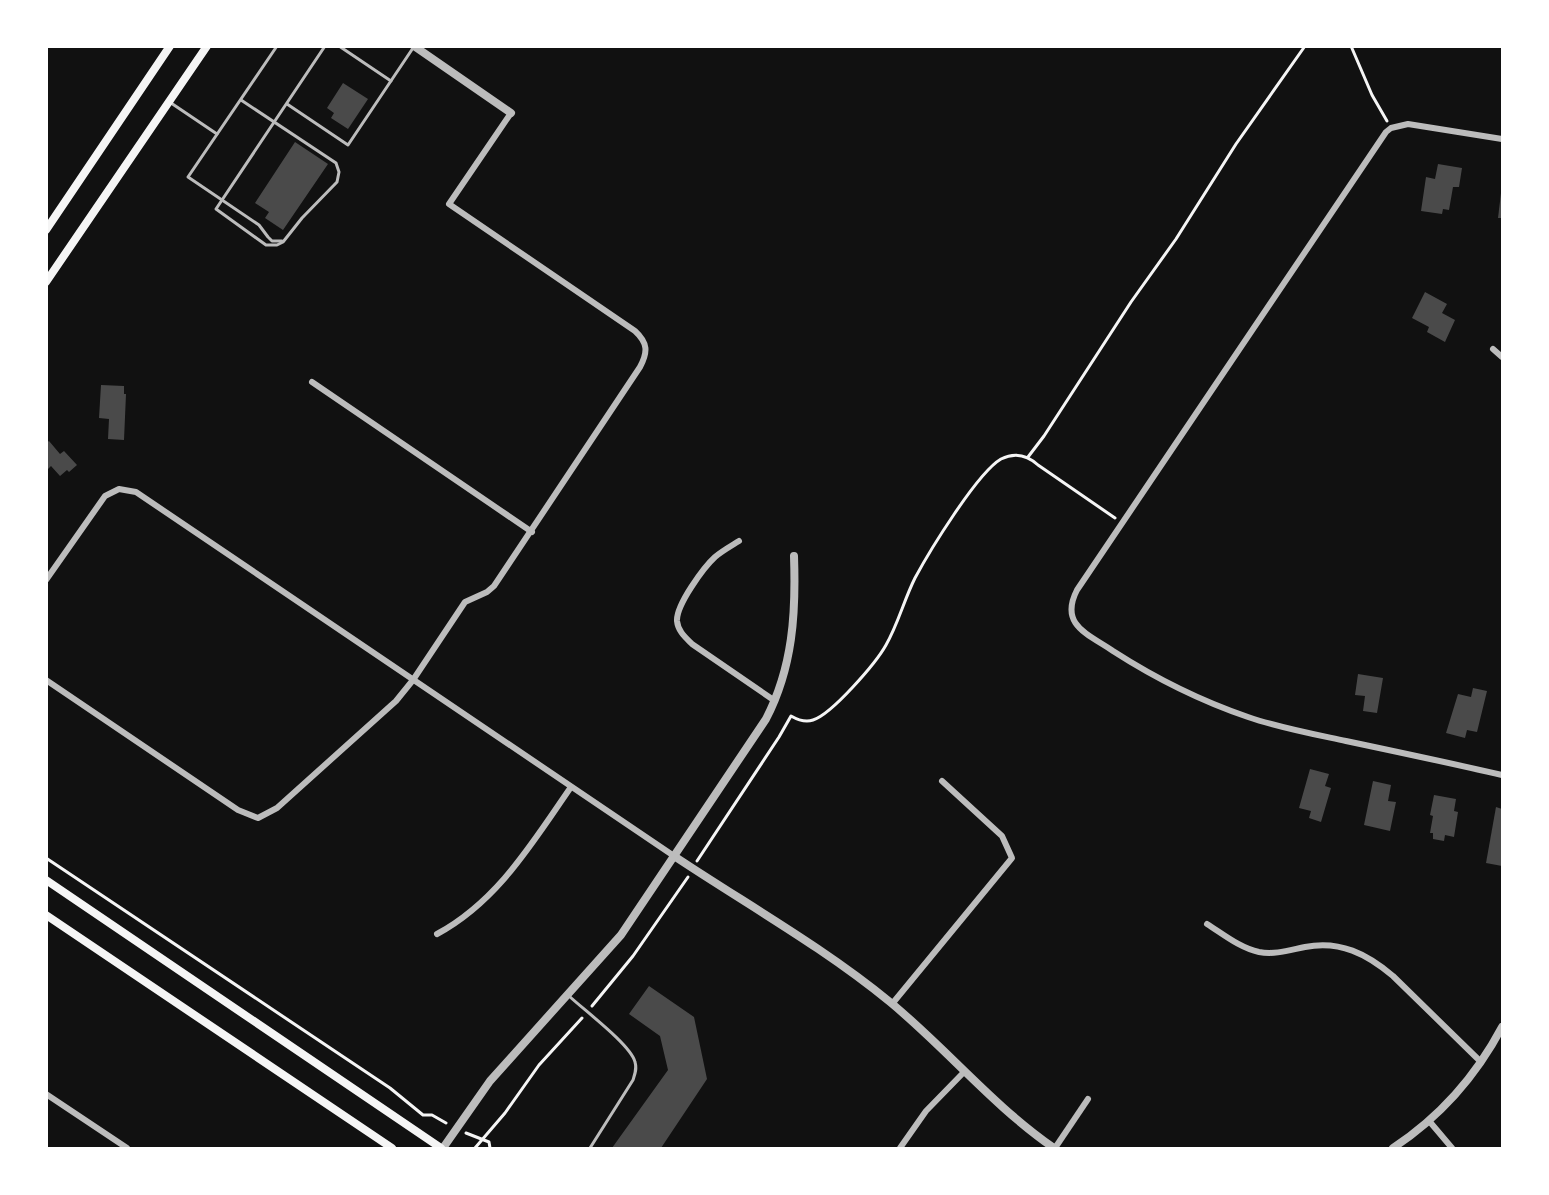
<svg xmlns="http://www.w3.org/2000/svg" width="1549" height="1195" font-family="'Alegreya Sans',sans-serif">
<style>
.building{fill:#4a4a4a}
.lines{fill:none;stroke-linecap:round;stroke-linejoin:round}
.path{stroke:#f5f5f5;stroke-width:3}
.service{stroke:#bcbcbc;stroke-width:3}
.minor{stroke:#bcbcbc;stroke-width:6}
.tertiary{stroke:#bcbcbc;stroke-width:8}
.secondary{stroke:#f5f5f5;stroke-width:8}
</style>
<rect width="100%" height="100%" fill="#111"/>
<g class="building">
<path d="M343,83L368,99L348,129L331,118L334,113L327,108Z"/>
<path d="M295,142L328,164L283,230L265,218L269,212L255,203Z"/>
<path d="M1438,164L1462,168L1459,187H1453L1449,210L1443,209L1442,214L1421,211L1426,177L1435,179Z"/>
<path d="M1501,193L1502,194V218H1498Z"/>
<path d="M1425,292L1447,304L1442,313L1455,320L1445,342L1427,332L1429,327L1412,318Z"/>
<path d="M101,385L124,386V394H126L124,440L108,439L109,419L99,418Z"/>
<path d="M49,441L60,454L64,451L77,465L69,472L67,470L60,476L51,466L46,471V443Z"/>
<path d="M1358,674L1383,678L1377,713L1363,711L1365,696L1355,695Z"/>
<path d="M1473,688L1487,691L1477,732L1467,730L1465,738L1446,733L1458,694L1471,697Z"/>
<path d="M1310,769L1329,774L1325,786L1331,788L1321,822L1309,818L1311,811L1299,808Z"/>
<path d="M1373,781L1391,785L1388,801L1396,802L1390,831L1364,825Z"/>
<path d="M1434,795L1456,799L1454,811L1458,812L1454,837L1445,835L1444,841L1433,839V833H1430L1433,816L1430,815Z"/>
<path d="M1496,807L1502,809V866L1486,863Z"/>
<path d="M649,986L694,1017L707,1079L661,1148H612L668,1070L660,1036L629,1014Z"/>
</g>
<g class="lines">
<g class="path">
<path d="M1351,46L1372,95L1387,121"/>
<path d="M1028,457L1044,436L1131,302L1176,239L1236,144L1305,46"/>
<path d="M46,858L390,1088L423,1115H432L446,1123"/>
<path d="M697,861L779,737L791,716C798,720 805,723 813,720C832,714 876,663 886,645C898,624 904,600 915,578C929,552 977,473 1001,459C1015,452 1027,455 1038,465L1115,518"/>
<path d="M592,1006L633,956L688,877"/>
<path d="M466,1133L489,1142L490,1148"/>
<path d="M475,1148L505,1113L539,1065L582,1018"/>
</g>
<g class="service">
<path d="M277,46L188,177L259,225L268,237L272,241H282"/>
<path d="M339,46L391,81"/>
<path d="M241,100L336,163L339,172L337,182L302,218L283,242L277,245H266L216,209L325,46"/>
<path d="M171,103L217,134"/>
<path d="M287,104L348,145L413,48"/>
<path d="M569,996C584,1010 631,1045 635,1062C637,1069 635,1074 633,1080L590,1148"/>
</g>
<g class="minor">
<path d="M1502,139L1408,124L1391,128L1386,132L1077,590C1059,625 1088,634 1113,651C1155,678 1201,701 1248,717C1280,728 1313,734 1346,741C1398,752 1450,763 1502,775"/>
<path d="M1493,349L1502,357"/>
<path d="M312,382L532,532"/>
<path d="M739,541C731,546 722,551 715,557C704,567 676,605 677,621C678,631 685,637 692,644L775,701"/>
<path d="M46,580L105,496L119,489L136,492L674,856"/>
<path d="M46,680L238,810L258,818L277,808L396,701L413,680L465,602L487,592L494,586L640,367C648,352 648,343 635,331L449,204L511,113"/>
<path d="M1207,924C1223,934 1240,948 1259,952C1275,955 1290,950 1305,947C1340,940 1367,954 1393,976L1481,1062"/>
<path d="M437,934C498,901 532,843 571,787"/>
<path d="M892,1004L1012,858L1002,836L942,781"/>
<path d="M46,1094L127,1148"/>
<path d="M1430,1122L1452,1148"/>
<path d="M900,1148L926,1111L964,1072"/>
<path d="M1055,1148L1088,1099"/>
</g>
<g class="tertiary">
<path d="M414,46L511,113"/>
<path d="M674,856C746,904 823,947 890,1002C947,1049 993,1106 1054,1148"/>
<path d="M443,1148L490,1081L621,935L766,719C793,667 796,613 794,556"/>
<path d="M1393,1148C1440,1117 1476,1076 1502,1027"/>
</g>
<g class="secondary">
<path d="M46,230L170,46"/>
<path d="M46,282L207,46"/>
<path d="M46,880L441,1148"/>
<path d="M46,915L392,1148"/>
</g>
</g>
<rect width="1549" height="1195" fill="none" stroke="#ffffff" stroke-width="96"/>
</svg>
